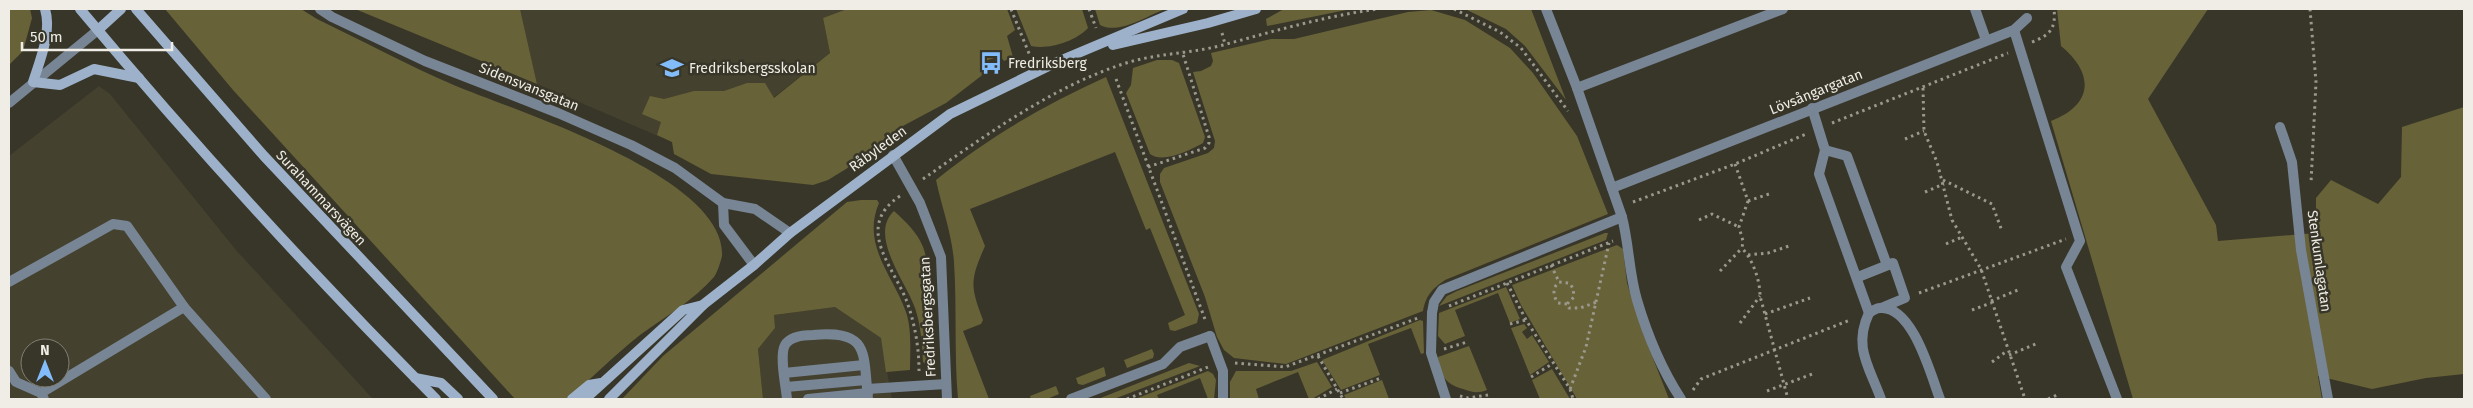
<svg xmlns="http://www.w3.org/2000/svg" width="2473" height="408" font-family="'Fira Sans',sans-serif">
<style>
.built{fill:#44412e;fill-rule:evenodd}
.green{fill:#686238}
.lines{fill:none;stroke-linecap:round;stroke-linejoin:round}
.path{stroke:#9b998e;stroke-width:3;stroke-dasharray:2.5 4;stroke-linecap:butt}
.service{stroke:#788594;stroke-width:10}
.minor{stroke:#788594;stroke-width:10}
.tertiary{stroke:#788594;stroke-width:10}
.secondary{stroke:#9db2ca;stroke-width:10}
.labels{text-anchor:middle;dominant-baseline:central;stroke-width:5;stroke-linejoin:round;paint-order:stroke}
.poi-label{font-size:14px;fill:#efede5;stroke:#383629;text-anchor:start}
.street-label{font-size:14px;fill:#efede5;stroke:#383629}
</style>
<rect width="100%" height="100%" fill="#383629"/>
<g class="built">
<path d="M520,9H847L823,18L830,53L773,98L672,142L537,84Z"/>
<path d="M99,86L110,94L236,250L373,399H9V156ZM30,348H60V378H30Z"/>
<path d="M835,307L881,338L892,399H763L758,349L775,328L774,315Z"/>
</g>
<g class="green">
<path d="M9,9H30L32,18L23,51L9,65Z"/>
<path d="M165,9H301L317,19C363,41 409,66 456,86C516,111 727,177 722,256C721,261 717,273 714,277C694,300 665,317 640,335C614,355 592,379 566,399H515L233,90Z"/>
<path d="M355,9H520L537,84Z"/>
<path d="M847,9H1007L1015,30L1007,36L1013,57L1004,61L1000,56L982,62L985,73L946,103L901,127L846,169L828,180L813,185L711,174L674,154L672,142L657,135L661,122L642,114L650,96L664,99L694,91H724L747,83H765L774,98L830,53L823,18Z"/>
<path d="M1016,9H1082L1088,28C1076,41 1049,50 1031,46Z"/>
<path d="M1095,9H1165C1147,16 1119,35 1100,25Z"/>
<path d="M1284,9H1351L1267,26L1266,19Z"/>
<path d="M1465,9H1531L1566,100L1525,46L1506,29Z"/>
<path d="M2057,9H2208L2148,99L2216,225L2218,241L2316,233V198L2331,180L2378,204L2401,177L2402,127L2464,107V374L2426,378L2372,389L2318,376L2322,399H2133L2051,121C2093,105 2095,74 2061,46Z"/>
<path d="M1431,10L1465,20L1510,48L1533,73L1577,136L1608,214L1445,280C1432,289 1426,295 1423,311L1286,364L1234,358L1224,350L1217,337L1205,297L1160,182V174L1164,168L1208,153L1214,148L1215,141L1193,72L1201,71L1211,66L1213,61L1211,53L1271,39H1294L1408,12Z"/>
<path d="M1157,60H1172L1179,63L1205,137L1203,143C1190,150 1163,164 1150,154L1126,93L1131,85L1133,68Z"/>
<path d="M1106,77L1199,314L1197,323L1175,331L1170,330L1168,323L1185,315L1150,228L1146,230L1115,152L970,209L985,246C970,280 970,286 983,320L981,324L963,331L989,399H958C954,353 957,308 954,262C952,234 942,208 936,180C987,138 1046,104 1106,77Z"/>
<path d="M861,200H877L879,203C861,245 893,275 906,312C912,330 910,352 910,370L886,372L881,338L835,307L774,315L775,328L758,349L763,399H622L663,356L847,202Z"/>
<path d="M894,211C906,222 917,232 923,247C931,267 937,334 932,355C931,358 928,361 926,364L923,362C922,343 921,326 915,308C906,282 868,235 894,211Z"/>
<path d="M1605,233H1608L1606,240L1439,306L1447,296L1457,291Z"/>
<path d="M1617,245L1623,249L1627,283L1643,333L1669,399H1577L1521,305L1512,285Z"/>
<path d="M1506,287L1520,319L1510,323L1498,293L1455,310L1465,336L1445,344L1438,336L1439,313Z"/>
<path d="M1420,320L1423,321L1424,353L1421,354L1411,328L1368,344L1380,375L1341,390L1322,360Z"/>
<path d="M1524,324L1527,328L1522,332L1527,339L1532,335L1549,362L1530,375L1511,328Z"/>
<path d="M1469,346L1487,390C1477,394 1472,392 1463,389C1445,384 1440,375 1438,357Z"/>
<path d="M1152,349L1154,354L1153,358L1127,368L1124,360Z"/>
<path d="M1317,362L1332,387L1312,399H1309L1298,372L1256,389L1259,399H1230V382L1236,371H1291Z"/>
<path d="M1189,363L1200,366L1114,399H1098Z"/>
<path d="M1104,367L1106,376L1083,385L1078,384L1076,378Z"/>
<path d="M1552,369L1570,399H1540L1532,380Z"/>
<path d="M1208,371L1213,374L1216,380L1214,399H1208L1200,378L1157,395L1159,399H1135Z"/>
<path d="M1382,380L1389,399H1346L1344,395Z"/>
<path d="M1056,386L1059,394L1047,399H1031L1030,396Z"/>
</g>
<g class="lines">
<g class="path">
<path d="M1011,9L1030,56"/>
<path d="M1089,9L1096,28"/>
<path d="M1454,9L1500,32L1521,48L1568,111"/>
<path d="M2310,9L2316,82L2311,183"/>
<path d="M1222,33L1225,44"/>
<path d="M2032,42C2050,35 2056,29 2054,9"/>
<path d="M1116,79L1206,322"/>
<path d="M1923,88L1924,131L1937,162L1952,220L1981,269L2025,399"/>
<path d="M1832,123L2008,53"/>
<path d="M1905,139L1924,131"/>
<path d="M1735,164L1748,201L1739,227L1743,241L1742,248C1753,260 1760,280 1760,296L1788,399"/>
<path d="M1148,167L1205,148L1209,143V137L1182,51"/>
<path d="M923,179C985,136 1050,88 1123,64C1156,53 1190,54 1223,45C1275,31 1325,16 1378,9"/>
<path d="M1943,180L1992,204L2002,231"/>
<path d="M1925,192L1944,184"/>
<path d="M900,196C853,227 894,267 907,302C915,324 919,348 919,371"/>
<path d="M1748,201L1769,194"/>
<path d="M1633,202L1735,164L1806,134"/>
<path d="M1699,220L1712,214L1739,227"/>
<path d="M1946,244L1962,237"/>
<path d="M1748,255L1768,253L1789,246"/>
<path d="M1551,265L1559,282"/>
<path d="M1720,271L1742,248"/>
<path d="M1507,283L1526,320L1570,389L1573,399"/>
<path d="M1919,293L2066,239"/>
<path d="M1991,301L2018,290"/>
<path d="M1567,304L1558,303C1553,296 1552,288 1559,282L1569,283L1573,288L1574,297L1567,304L1569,308H1580L1597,302"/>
<path d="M1449,306L1613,241"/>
<path d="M1972,310L1991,303"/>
<path d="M1765,314L1810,298"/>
<path d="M1740,323L1760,296"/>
<path d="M1510,324L1526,320"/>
<path d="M1444,349L1467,342"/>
<path d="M2009,355L2038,343"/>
<path d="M1318,356L1343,399"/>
<path d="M1992,362L2007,351"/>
<path d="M1235,363L1285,367L1418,318"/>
<path d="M1531,377L1552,364"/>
<path d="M1570,389L1586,347L1609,243"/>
<path d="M1693,390L1701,379L1850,320"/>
<path d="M1767,391L1815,373"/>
<path d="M1340,393L1381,378"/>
<path d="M1460,396L1468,398L1488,395"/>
<path d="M1127,399L1208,367"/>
<path d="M1318,399L1337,389"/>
<path d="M2048,399L2057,395"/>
</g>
<g class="service">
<path d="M1975,9L1986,40"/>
<path d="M2014,30L2080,241L2066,267L2117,399"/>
<path d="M1577,88L1783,9"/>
<path d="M1812,108L1825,150L1819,174L1869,313"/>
<path d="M1825,150L1847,156L1887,265"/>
<path d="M1622,217C1629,244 1629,273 1637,300C1647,334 1662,370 1681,399"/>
<path d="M1858,277L1893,263L1905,298L1881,308"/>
<path d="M9,282L113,224L127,226L184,307L41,393"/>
<path d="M184,307L266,399"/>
<path d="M1432,313L1431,353L1446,399"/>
<path d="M1210,336L1223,371V399"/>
<path d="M9,371L16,382L41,393L44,399"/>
<path d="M784,373L864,365"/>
<path d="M786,387L866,380"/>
<path d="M867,389L946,384"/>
<path d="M787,399C786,387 779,355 785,345C790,337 803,335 813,335C870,330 863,352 868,399"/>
<path d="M808,399L868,393"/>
<path d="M1881,399C1869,366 1853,347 1869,313C1872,311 1877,308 1880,308C1913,305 1931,376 1940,399"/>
</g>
<g class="minor">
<path d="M320,9L332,17L425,61L558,113L631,145L675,168L723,203L755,209L790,233"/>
<path d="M2280,127L2292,162L2301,250L2328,399"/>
<path d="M893,155L920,203L941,257L947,399"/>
<path d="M1612,188L2014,30L2027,18"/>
<path d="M723,203L724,225L754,265"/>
<path d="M1432,313L1434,302L1442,290L1622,217L1577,88L1546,9"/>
<path d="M1071,399L1163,364L1180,347L1210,336"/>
</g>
<path class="tertiary" d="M9,103L98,30"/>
<g class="secondary">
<path d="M45,9C52,32 40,60 33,82L60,85L94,69L139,78"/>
<path d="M80,9C193,144 312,274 436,399"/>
<path d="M136,9L264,156L493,399"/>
<path d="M98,30L121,9"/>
<path d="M1113,45L1208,23L1256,9"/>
<path d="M415,378L441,383L458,399"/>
<path d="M572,399L589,385L601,383"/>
<path d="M585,399L683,310L703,305"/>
<path d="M609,399L704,304L754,265L790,233L950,114L1057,62L1183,9"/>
</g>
</g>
<defs>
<symbol id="bus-bare" viewBox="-9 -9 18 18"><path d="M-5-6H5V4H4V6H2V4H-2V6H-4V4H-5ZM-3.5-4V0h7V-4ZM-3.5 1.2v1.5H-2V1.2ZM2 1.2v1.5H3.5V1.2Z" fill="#83bcfb" stroke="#383629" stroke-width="2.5" paint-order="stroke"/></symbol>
<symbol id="school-bare" viewBox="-9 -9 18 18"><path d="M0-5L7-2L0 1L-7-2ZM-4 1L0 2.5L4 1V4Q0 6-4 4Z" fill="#83bcfb" stroke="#383629" stroke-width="2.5" paint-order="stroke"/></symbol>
</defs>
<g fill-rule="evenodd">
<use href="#bus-bare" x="975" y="47" width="32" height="32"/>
<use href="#school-bare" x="656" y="52" width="32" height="32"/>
</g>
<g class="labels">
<g class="poi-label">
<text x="1008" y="63">Fredriksberg</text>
<text x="689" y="68">Fredriksbergsskolan</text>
</g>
<g class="street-label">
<text transform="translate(529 87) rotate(22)">Sidensvansgatan</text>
<text transform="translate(1816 92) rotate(-22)">Lövsångargatan</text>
<text transform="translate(878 149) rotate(-36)">Råbyleden</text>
<text transform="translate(321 198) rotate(47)">Surahammarsvägen</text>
<text transform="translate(2319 261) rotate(82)">Stenkumlagatan</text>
<text transform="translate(928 317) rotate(-93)">Fredriksbergsgatan</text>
</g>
</g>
<rect width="2473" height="408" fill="none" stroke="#efede5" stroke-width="20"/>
<g transform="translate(45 363)"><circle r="24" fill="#383629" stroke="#817f74"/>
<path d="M0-4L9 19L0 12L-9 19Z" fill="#83bcfb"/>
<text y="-8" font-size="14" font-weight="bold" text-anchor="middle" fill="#efede5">N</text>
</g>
<path d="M22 42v8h150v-8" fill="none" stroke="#efede5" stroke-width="2.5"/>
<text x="30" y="42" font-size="15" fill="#efede5" stroke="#383629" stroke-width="4" paint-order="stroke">50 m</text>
</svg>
